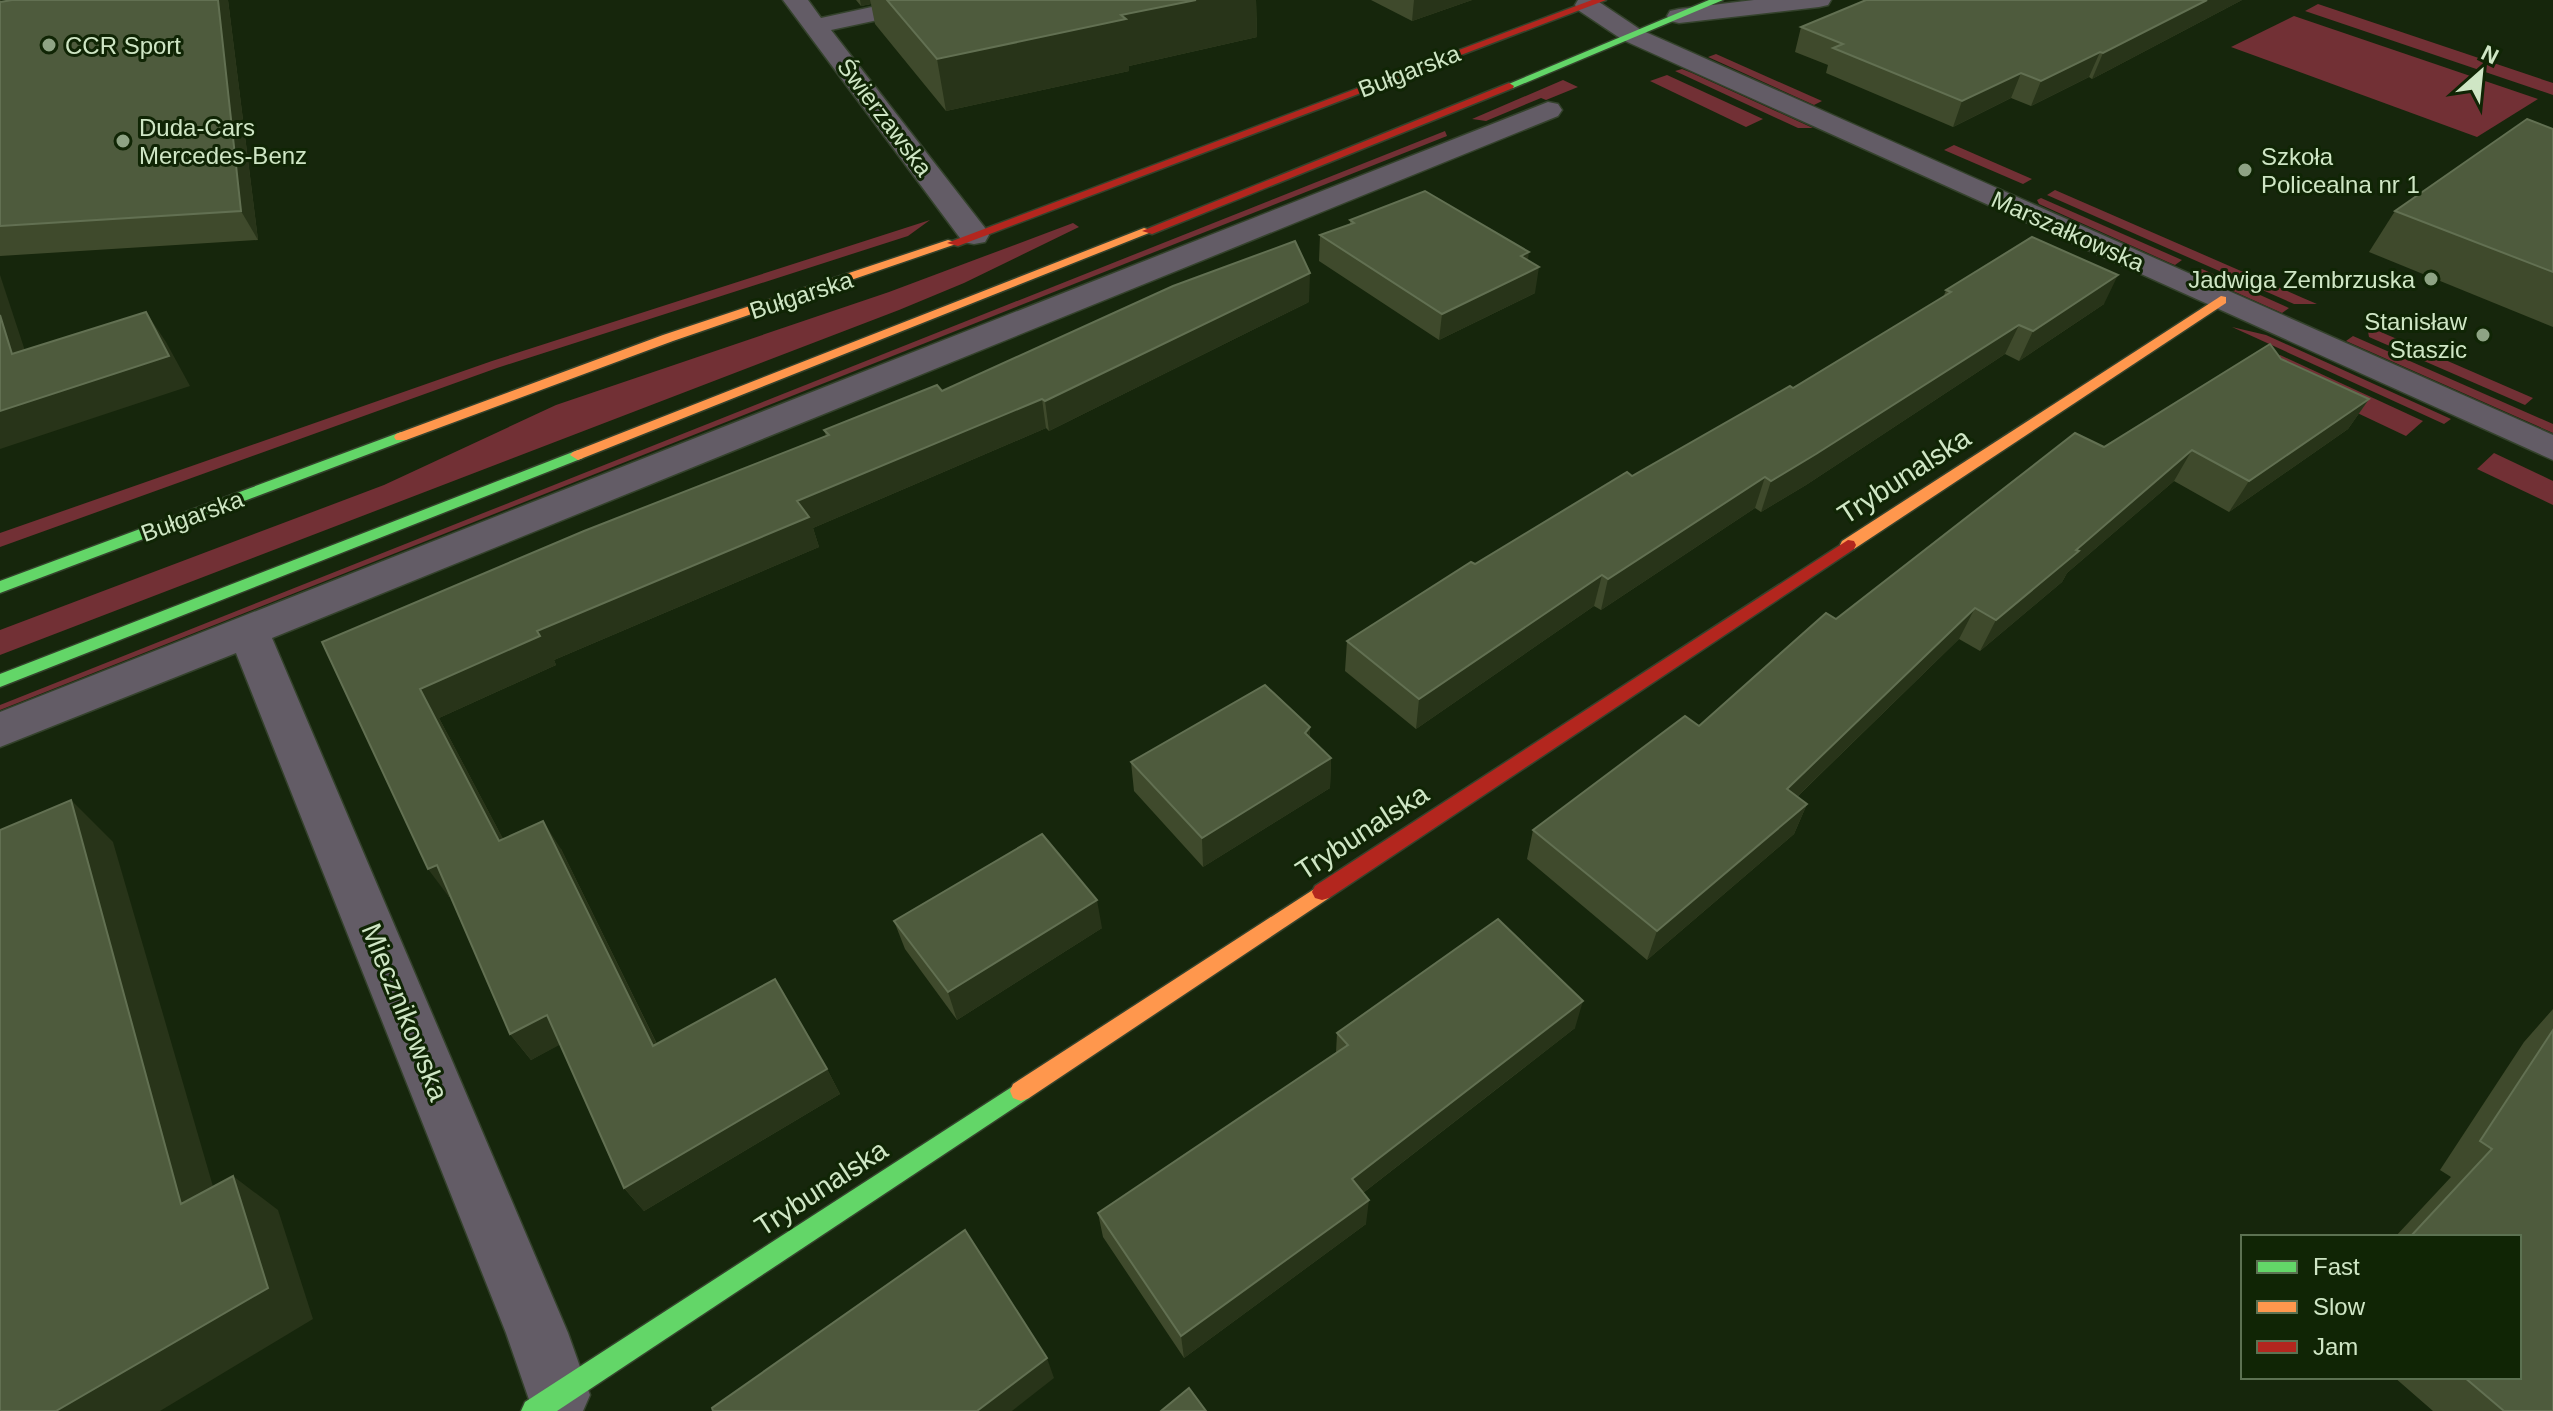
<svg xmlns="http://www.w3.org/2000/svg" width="2553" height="1411" font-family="Arial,sans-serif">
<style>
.green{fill:#723035}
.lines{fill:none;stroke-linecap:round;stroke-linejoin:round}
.street-casing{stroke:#34422c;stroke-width:3}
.fast-casing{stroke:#34422c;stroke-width:3}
.slow-casing{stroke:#34422c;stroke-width:3}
.jam-casing{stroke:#34422c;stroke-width:3}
.street{fill:#635c66;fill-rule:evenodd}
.fast{fill:#63d668;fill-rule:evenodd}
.slow{fill:#ff974d;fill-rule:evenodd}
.jam{fill:#b3261e;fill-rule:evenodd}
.wall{fill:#3f4a2c}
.shaded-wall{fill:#283419}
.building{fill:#4e5b3d;stroke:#627052;stroke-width:2}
.poi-dot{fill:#8ea384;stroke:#102505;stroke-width:3}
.labels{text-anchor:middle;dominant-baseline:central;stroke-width:6;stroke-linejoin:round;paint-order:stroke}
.far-poi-label{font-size:24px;fill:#cfe6c5;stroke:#102505;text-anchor:start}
.far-street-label{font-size:24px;fill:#cfe6c5;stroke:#102505}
.street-label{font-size:28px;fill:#cfe6c5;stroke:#102505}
</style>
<rect width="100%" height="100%" fill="#16260c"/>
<g class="green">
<path d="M2318,4L2553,83V95L2305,11Z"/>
<path d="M2294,16L2538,99L2477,137L2231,47Z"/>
<path d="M1716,54L1822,101L1814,105L1708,57Z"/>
<path d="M1682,69L1692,73L1813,128H1798L1675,71Z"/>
<path d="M1667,75L1763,119L1746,127L1650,81Z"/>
<path d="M1563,80L1578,87L1546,100L1541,98L1486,121L1472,119Z"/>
<path d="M1445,131L1447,136L0,710V705Z"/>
<path d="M1954,145L2032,179L2023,184L1944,150Z"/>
<path d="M2055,190L2303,298L2317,304H2294L2047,195Z"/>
<path d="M2041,198L2182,260L2175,265L2170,263L2039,204L2037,200Z"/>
<path d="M930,220L908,236L497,368L0,547V533L492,361Z"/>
<path d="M1073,223L1079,227L964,283L899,310L0,655V630L384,485L556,405L889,292Z"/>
<path d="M2202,269L2289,308L2282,313L2195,274Z"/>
<path d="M2367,326L2533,398L2525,405L2369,337Z"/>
<path d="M2232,327L2266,335L2451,419L2444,424Z"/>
<path d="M2353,336L2553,424V433L2346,341Z"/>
<path d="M2280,355L2423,421L2406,436L2262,368Z"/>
<path d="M2494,453L2553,481V505L2477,469Z"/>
</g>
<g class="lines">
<defs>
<g id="street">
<path d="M783,0H808L821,18L904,0H951L948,5L831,30L985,228L989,235L985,242L974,244L963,242Z"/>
<path d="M1578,0H1596L1641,30L2553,435V460L1623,40L1578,10L1575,5Z"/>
<path d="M1754,0H1831L1828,5L1819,7L1679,23L1670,21L1667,16L1670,11L1679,9Z"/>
<path d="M1548,102L1558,104L1562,110L1558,116L272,638L568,1333L590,1395L583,1411H533L506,1333L236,653L0,747V712Z"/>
</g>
<g id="fast">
<path d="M1709,0H1723L1513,88L1504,86Z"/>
<path d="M401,432L408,437L406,440L0,593V581Z"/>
<path d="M578,450L583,452V458L0,687V674Z"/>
<path d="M1021,1081L1029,1084L1032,1091L1029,1098L557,1411H521L525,1402Z"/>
</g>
<g id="slow">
<path d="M1144,228L1154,231L583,458L578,460L570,455L573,452Z"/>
<path d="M948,240L959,243L673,341L406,440H396L394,437L396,434L663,335Z"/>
<path d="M2221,296L2226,297V303L1854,549H1842L1840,545L1842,541Z"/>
<path d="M1322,884L1329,886L1332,892L1329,898L1029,1098L1021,1101L1013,1098L1010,1091L1013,1084Z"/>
</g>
<g id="jam">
<path d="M1592,0H1606L958,246L947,243Z"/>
<path d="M1509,83L1514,86L1513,88L1152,234L1142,231Z"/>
<path d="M1848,540L1854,541L1856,545L1854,549L1329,898L1322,900L1315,898L1312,892L1315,886Z"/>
</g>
</defs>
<use href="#street" class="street-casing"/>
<use href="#fast" class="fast-casing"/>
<use href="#slow" class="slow-casing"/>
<use href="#jam" class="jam-casing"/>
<use href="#street" class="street"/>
<use href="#fast" class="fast"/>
<use href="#slow" class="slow"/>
<use href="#jam" class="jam"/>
</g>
<g class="wall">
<path d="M0,0L3,2L12,0H228L258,240L0,256Z"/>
<path d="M856,0H1256L1257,37L1129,66V71L946,111L875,24L871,4L861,6Z"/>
<path d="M1371,0H1472L1412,21Z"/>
<path d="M1866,0H2242L2092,79L2089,77L2031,106L2011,98L1953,127L1826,73L1828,65L1795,52L1801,27Z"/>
<path d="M2553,129V327L2369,252L2395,211Z"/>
<path d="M1350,220L1528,260L1535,293L1439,340L1319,261L1320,235L1350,224Z"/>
<path d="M1946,290L2104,304L2019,361L2005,354L1806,485L1761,512L1755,508L1601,610L1594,606L1416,729L1345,671L1347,641L1475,564L1632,476L1793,388L1943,298Z"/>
<path d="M1309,302L1049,431L1046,428L813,528L819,547L554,660L556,665L439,718L503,839L561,849L657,1044L827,1069L840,1094L644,1211L624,1188L560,1044L531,1060L510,1034L451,896L449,897L322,642L826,436L824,430L942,391Z"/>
<path d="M2281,359L2369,399L2348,429L2229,512L2174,481L2067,573L2062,582L1980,651L1959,639L1797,797L1807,804L1794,834L1647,960L1527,859L1533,830L1699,726L1836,619L2104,447Z"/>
<path d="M1310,727V738L1331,758L1330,788L1203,867L1134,791L1131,762Z"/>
<path d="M894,921L1102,928L957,1020L905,949Z"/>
<path d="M2553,1009V1411H2433L2394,1377H2519V1237H2395L2451,1177L2440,1170L2524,1042Z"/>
<path d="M1575,1028L1363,1193L1366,1224L1184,1358L1103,1237L1098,1213L1336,1053L1337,1033Z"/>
</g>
<g class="shaded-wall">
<path d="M218,0H228L258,240L241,211Z"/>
<path d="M860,0H870L871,4L861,6Z"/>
<path d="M1196,0H1256L1257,37L1129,66V71L946,111L937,59L1121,15Z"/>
<path d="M1414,0H1472L1412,21Z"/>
<path d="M2207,0H2242L2092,79L2103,53Z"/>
<path d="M2100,52L2089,77L2031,106L2041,81Z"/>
<path d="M2021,73L2011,98L1953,127L1962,101Z"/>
<path d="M1529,252L1526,273L1539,267L1535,293L1439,340L1442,314L1521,256Z"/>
<path d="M1310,273L1309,302L1049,431L1045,401Z"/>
<path d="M0,275L36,384L12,354L0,315Z"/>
<path d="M2118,275L2104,304L2019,361L2033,331Z"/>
<path d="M146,312L166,342L190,386L0,449V411Z"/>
<path d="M2019,325L2005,354L1806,485L1761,512L1771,481Z"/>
<path d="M1042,399L1046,428L813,528L819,547L554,660L556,665L439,718L519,869L499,841L420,689L797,501Z"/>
<path d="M2369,399L2348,429L2229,512L2249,481Z"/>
<path d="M2192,450L2174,481L2067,573L2062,582L1980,651L1996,620Z"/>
<path d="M1765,477L1755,508L1601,610L1608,579Z"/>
<path d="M1602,575L1594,606L1416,729L1419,699Z"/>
<path d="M1975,608L1959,639L1774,819L1787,789Z"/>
<path d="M1310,727V757L1305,733Z"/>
<path d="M1331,758L1330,788L1203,867L1202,838Z"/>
<path d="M71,800L113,842L228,1238L181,1204Z"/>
<path d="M1807,804L1794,834L1647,960L1657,931Z"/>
<path d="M543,821L561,849L670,1071L653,1046Z"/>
<path d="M437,865L458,893L449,897L428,869Z"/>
<path d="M1097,900L1102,928L957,1020L948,992Z"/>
<path d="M1583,1001L1575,1028L1350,1203L1352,1179Z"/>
<path d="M547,1015L567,1041L531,1060L510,1034Z"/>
<path d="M827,1069L840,1094L644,1211L624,1188Z"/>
<path d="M233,1176L278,1210L313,1319L160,1411H56Z"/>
<path d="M1369,1200L1366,1224L1184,1358L1181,1336Z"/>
<path d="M1047,1358L1054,1378L1012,1411H977Z"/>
</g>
<g class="building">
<path d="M12,0H218L241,211L0,226V2Z"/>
<path d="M887,0H1196L1121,15L1126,19L937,59Z"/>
<path d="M1866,0H2207L2103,53L2100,52L2041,81L2021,73L1962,101L1833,48L1843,44L1801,27Z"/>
<path d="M2527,119L2553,129V272L2395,211Z"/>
<path d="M1425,191L1529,252L1521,256L1539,267L1442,314L1320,235L1354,223L1350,220Z"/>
<path d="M2032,237L2118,275L2033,331L2019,325L1816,454L1771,481L1765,477L1608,579L1602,575L1419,699L1347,641L1471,562L1475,564L1627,472L1632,476L1790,386L1793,388L1951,292L1946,290Z"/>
<path d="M1295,241L1310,273L1045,401L1042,399L797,501L809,517L537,631L540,636L420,689L499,841L543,821L653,1046L775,979L827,1069L624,1188L547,1015L510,1034L437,865L428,869L322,642L584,531L829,435L824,430L937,385L942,391L1173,286Z"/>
<path d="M146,312L169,356L0,411V315L12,354Z"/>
<path d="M2270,344L2281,359L2369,399L2249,481L2192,450L2076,550L2079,551L1996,620L1975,608L1787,789L1807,804L1657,931L1533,830L1685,716L1699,726L1826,613L1836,619L2075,433L2104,447Z"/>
<path d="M1265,685L1310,727L1305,733L1331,758L1202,838L1131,762Z"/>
<path d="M71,800L181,1204L233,1176L268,1288L56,1411H0V830Z"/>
<path d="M1042,834L1097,900L948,992L894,921Z"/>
<path d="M1498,919L1583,1001L1352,1179L1369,1200L1181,1336L1098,1213L1348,1045L1337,1033Z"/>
<path d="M2553,1030V1411H2504L2464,1377H2519V1237H2410L2492,1149L2480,1141Z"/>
<path d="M965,1230L1047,1358L977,1411H713L712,1408Z"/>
<path d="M1189,1388L1206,1411H1161Z"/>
</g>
<g class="poi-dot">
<circle cx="49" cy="45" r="8"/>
<circle cx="123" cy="141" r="8"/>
<circle cx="2245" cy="170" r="8"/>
<circle cx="2431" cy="279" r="8"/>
<circle cx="2483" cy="335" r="8"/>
</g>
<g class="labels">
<g class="far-poi-label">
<text x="65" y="45">CCR Sport</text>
<text x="139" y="127">Duda-Cars<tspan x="139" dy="28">Mercedes-Benz</tspan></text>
<text x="2261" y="156">Szkoła<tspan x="2261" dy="28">Policealna nr 1</tspan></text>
<text x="2415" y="279" text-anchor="end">Jadwiga Zembrzuska</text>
<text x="2467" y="321" text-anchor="end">Stanisław<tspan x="2467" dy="28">Staszic</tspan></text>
</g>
<g class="far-street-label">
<text transform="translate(1409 71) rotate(-21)">Bułgarska</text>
<text transform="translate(885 117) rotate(53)">Świerzawska</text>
<text transform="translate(2068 231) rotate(24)">Marszałkowska</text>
<text transform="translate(801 295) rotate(-18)">Bułgarska</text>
<text transform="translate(192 516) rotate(-20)">Bułgarska</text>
</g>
<g class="street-label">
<text transform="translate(1904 476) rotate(-33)">Trybunalska</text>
<text transform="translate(1362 832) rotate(-33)">Trybunalska</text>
<text transform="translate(405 1012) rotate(68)">Miecznikowska</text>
<text transform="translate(821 1188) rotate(-33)">Trybunalska</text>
</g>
</g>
<rect x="2241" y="1235" width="280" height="144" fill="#102505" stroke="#5c7252" stroke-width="2"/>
<rect x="2257" y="1261" width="40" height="12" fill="#63d668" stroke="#5c7252" stroke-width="2"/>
<text x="2313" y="1275" font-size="24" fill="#cfe6c5">Fast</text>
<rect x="2257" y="1301" width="40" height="12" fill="#ff974d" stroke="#5c7252" stroke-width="2"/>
<text x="2313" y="1315" font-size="24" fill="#cfe6c5">Slow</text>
<rect x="2257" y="1341" width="40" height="12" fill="#b3261e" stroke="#5c7252" stroke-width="2"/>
<text x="2313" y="1355" font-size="24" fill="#cfe6c5">Jam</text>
<g transform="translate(2481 72) rotate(27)" stroke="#102505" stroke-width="6" paint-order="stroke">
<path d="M0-6L14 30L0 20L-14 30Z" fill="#cfe6c5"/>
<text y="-12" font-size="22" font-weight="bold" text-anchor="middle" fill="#cfe6c5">N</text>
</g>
</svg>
